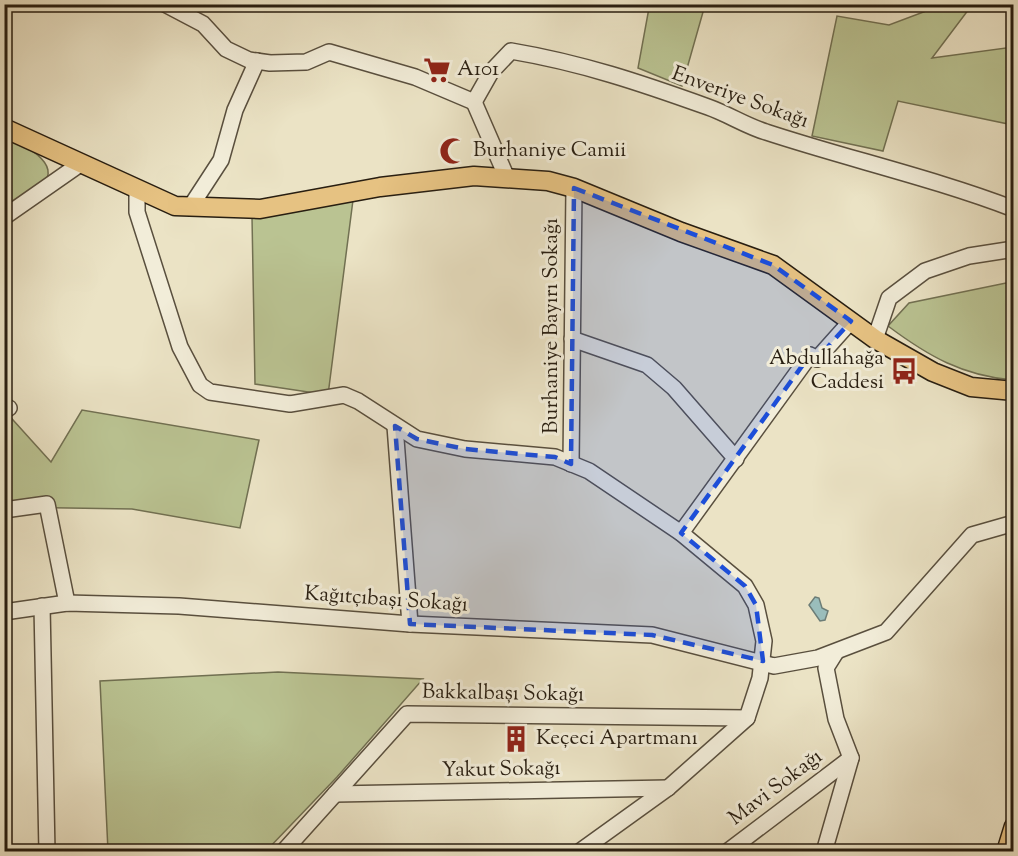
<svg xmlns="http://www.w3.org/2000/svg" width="1018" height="856" font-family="'Sorts Mill Goudy',serif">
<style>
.green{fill:#bac392;stroke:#717052;stroke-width:1.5}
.water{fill:#9abdbb;stroke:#6c7d77;stroke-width:1.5}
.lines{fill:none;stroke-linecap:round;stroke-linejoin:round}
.minor-casing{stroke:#594f3e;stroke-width:18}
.major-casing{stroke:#281e11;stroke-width:21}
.minor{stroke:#f2edd9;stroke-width:15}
.major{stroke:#e6c282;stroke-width:18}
.marked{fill:#1d4ed8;fill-opacity:0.2;stroke:#1d4ed8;stroke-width:4.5;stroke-dasharray:12 8;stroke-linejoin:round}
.labels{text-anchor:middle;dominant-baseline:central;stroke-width:6;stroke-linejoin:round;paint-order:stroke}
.poi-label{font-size:21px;fill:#281e11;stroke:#f2edd9;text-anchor:start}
.street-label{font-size:21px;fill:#281e11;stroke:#f2edd9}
</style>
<rect width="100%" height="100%" fill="#ebe3c5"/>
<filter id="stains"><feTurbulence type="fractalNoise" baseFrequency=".00333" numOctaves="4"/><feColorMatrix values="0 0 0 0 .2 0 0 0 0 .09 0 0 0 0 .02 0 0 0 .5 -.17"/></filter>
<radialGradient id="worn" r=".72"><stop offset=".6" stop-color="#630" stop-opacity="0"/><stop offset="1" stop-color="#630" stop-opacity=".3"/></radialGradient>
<g class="green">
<path d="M640,5H705L682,86L638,68L649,8Z"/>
<path d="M942,5H972L932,58L1013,47V125L898,101L883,151L812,136L837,16L889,25Z"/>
<path d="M4,135C19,142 66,164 41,186C31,194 16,200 5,207Z"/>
<path d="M353,200L328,395L255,384L252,217Z"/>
<path d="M1006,283L1013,285V380C963,376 928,356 888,326L909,303Z"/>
<path d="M4,410L51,462L82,410L259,440L240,528L132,509L5,507Z"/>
<path d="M278,672L423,679L337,777L266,851H108L100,681Z"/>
</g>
<path class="water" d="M815,597L819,598L822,608L828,611L825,620L820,621L809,605Z"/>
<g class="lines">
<defs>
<g id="minor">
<path d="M165,4L203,24L226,49L249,60L270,63L306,62L329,52L415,77L474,102"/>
<path d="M474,102L491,72L511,51C582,63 641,83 708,107C728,114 746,126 766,132C848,159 933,178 1014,209"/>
<path d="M474,102L507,178"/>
<path d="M137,189V212L180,347L200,385L210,392L290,404L344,395L358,401L417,439L465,449L555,457L589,471L681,533L745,586L756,605L764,641L760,678L747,718L668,788L579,852"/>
<path d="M191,206L221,160L235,110L257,61"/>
<path d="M4,217L80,164"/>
<path d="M572,339L647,365L674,388L736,459"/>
<path d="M875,339L889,298L925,271L969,256L1014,249"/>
<path d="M4,406L9,408"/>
<path d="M395,426L410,624"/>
<path d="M571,464L574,188"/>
<path d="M4,510L47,504L67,603"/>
<path d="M681,533L810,355L817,359L851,321"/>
<path d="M42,606L47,852"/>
<path d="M4,612L67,603L179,606L410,624L652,635L774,666L818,658L886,632L972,535L1014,523"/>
<path d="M335,794L668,788"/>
<path d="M283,852L407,714L747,718"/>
<path d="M727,852L851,758"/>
<path d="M824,852L851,758L836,719L826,668L836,652"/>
</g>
<g id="major">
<path d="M4,128L175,206L260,209L380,187L474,176L548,181L574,188L681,232L773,265L875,339L933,372L971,387L1014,391"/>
<path d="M1006,852L1014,826"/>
</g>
</defs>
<use href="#minor" class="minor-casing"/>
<use href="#major" class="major-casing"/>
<use href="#minor" class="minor"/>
<use href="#major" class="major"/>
</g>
<path class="marked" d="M574,188L773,265L851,321L817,359L810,355L681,533L745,586L756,605L763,661L652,635L410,624L395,426L417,439L465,449L555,457L571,464Z"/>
<defs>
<symbol id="supermarket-bare" viewBox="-9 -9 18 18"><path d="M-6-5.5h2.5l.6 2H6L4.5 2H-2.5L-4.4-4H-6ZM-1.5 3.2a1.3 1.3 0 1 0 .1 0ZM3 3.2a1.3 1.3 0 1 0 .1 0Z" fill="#8f2418" stroke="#f2edd9" stroke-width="2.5" paint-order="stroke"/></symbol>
<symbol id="mosque-bare" viewBox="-9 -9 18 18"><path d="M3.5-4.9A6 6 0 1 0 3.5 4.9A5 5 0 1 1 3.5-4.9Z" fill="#8f2418" stroke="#f2edd9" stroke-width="2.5" paint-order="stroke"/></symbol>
<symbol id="bus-bare" viewBox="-9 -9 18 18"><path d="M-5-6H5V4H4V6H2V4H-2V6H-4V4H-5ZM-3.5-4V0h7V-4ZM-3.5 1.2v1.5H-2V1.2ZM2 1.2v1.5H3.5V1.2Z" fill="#8f2418" stroke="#f2edd9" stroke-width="2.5" paint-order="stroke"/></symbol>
<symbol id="building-bare" viewBox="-9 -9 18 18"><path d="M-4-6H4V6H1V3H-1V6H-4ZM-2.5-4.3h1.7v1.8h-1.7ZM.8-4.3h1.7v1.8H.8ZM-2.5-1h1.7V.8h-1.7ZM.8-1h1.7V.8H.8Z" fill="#8f2418" stroke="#f2edd9" stroke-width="2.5" paint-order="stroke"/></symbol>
</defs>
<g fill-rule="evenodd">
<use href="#supermarket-bare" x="418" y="51" width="38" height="38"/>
<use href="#mosque-bare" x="434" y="132" width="38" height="38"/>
<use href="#bus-bare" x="885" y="352" width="38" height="38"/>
<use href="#building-bare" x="497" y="720" width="38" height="38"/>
</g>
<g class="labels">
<g class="poi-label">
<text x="457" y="70">A101</text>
<text x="473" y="151">Burhaniye Camii</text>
<text x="884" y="359" text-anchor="end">Abdullahağa<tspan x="884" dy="24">Caddesi</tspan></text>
<text x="536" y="739">Keçeci Apartmanı</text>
</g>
<g class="street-label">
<text transform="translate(740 98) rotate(20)">Enveriye Sokağı</text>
<text transform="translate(552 326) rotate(-90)">Burhaniye Bayırı Sokağı</text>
<text transform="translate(386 600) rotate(4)">Kağıtçıbaşı Sokağı</text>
<text transform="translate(503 694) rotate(1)">Bakkalbaşı Sokağı</text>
<text transform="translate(501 770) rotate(-1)">Yakut Sokağı</text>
<text transform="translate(776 788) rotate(-37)">Mavi Sokağı</text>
</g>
</g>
<rect width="1018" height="856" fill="none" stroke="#ebe3c5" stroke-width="24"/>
<rect x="6" y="6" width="1006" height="844" fill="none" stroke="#281e11" stroke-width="3"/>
<rect x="12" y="12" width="994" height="832" fill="none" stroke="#281e11" stroke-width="1.5"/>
<rect width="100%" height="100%" filter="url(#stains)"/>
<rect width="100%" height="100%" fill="url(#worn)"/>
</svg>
